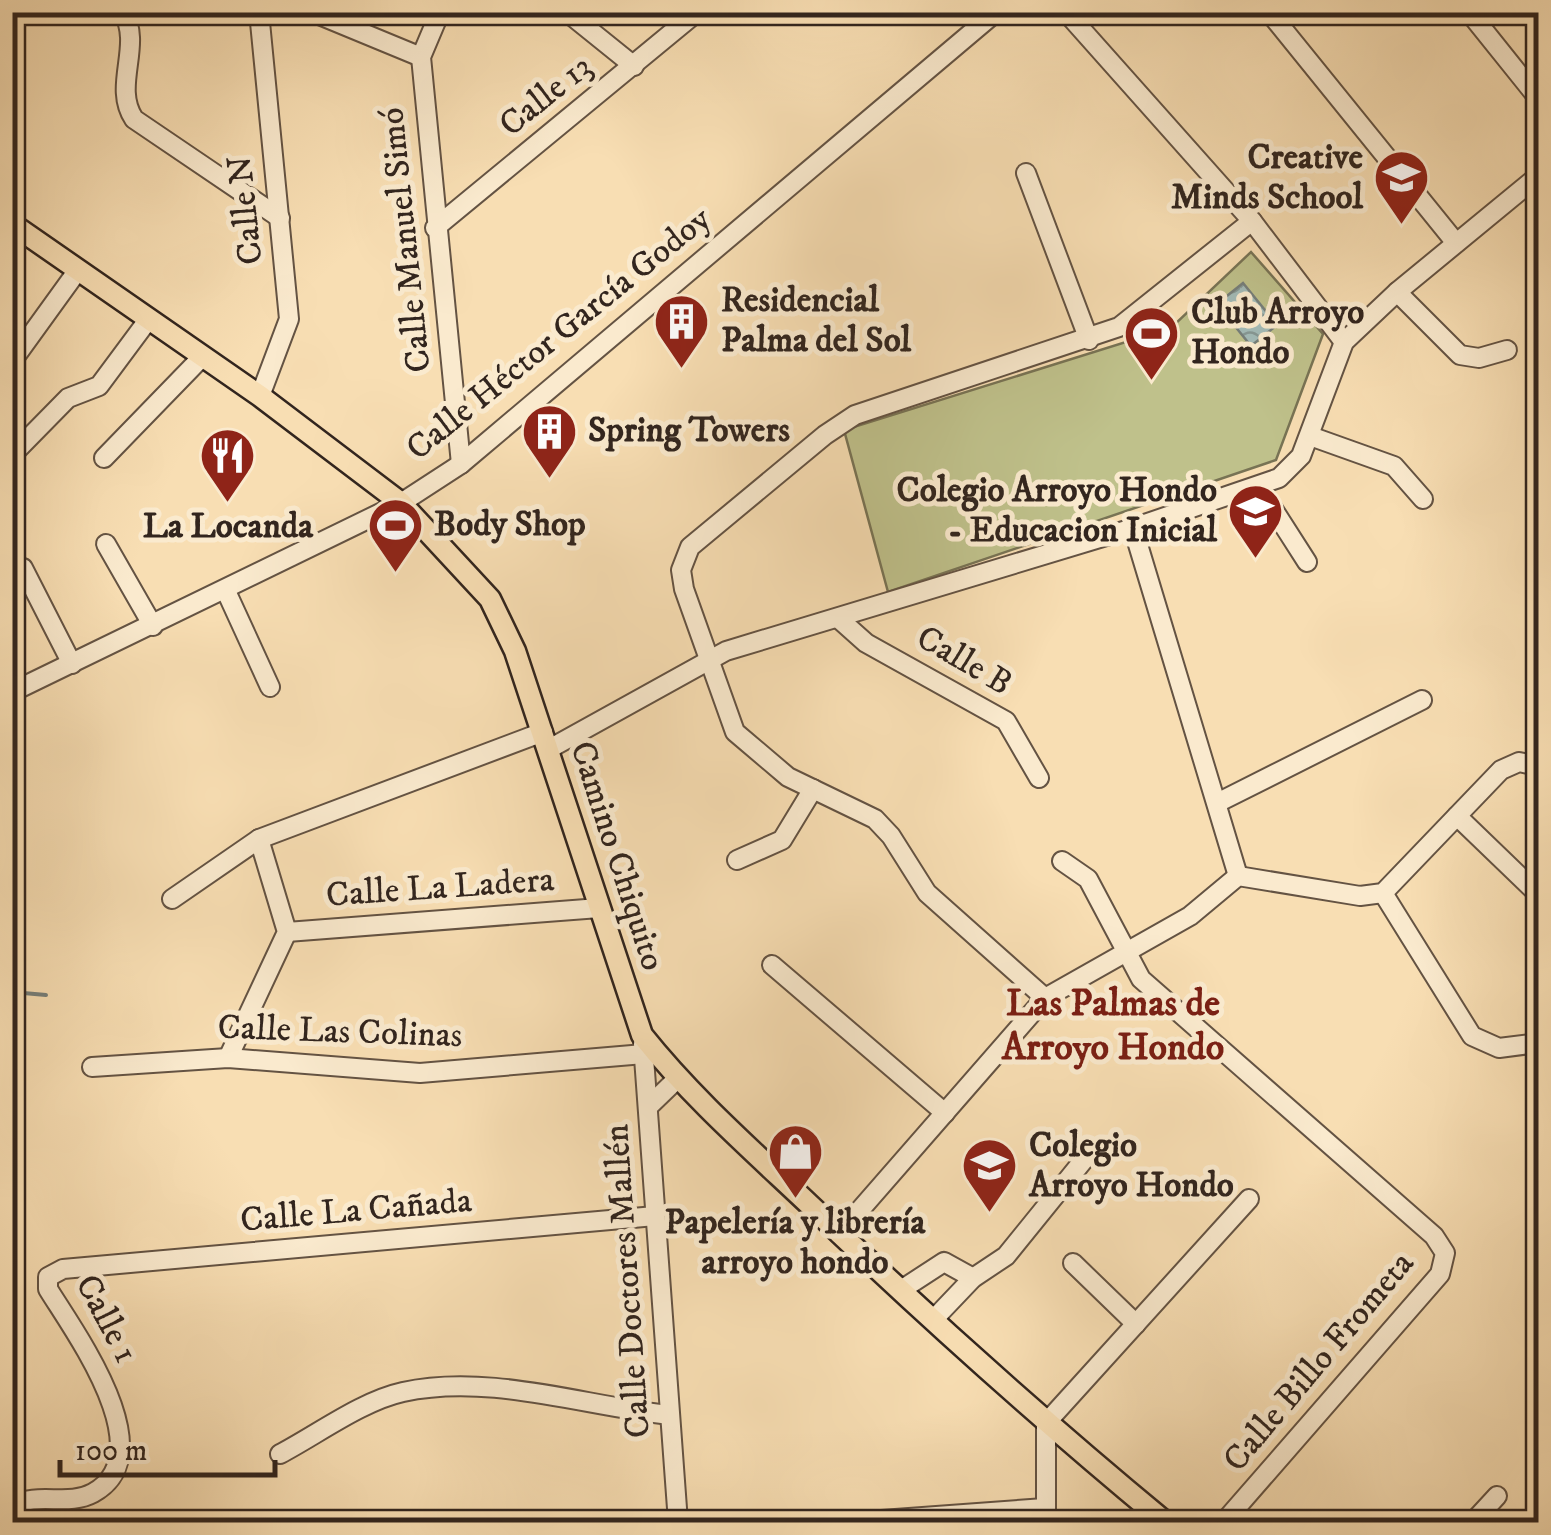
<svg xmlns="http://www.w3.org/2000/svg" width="1551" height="1535" font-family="'IM FELL DW Pica',serif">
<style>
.grass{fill:#bfc18b;stroke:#787354;stroke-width:2.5}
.water{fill:url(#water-waves);stroke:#757e7a;stroke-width:2.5}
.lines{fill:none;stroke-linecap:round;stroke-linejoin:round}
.stream{stroke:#757e7a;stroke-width:4}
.minor-casing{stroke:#645343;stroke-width:22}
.major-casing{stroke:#32251e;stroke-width:25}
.minor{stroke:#faeace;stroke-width:18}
.major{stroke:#f8deb3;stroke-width:20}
.labels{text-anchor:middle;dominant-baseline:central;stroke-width:10;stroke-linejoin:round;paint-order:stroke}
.street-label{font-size:35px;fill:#32251e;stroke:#faeace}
.poi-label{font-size:35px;font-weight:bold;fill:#32251e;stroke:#faeace;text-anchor:start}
.neighbourhood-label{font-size:38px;font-weight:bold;fill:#7a1f14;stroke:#faeace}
</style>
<defs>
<pattern id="water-waves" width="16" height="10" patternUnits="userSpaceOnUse" patternTransform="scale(2.5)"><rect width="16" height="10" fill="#a2bab7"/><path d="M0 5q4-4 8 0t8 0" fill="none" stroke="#859794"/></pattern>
</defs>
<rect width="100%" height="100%" fill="#f8deb3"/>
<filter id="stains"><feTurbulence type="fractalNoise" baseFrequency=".002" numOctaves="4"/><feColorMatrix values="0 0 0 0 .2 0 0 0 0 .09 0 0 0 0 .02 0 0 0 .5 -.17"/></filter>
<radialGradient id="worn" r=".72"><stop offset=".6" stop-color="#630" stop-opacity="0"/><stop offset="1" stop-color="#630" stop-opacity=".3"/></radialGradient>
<path class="grass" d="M1251,252L1323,334L1276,460L888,592L844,430L1171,328Z"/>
<path class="water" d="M1243,283L1277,325L1251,346L1217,304Z"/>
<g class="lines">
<path class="stream" d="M12,992L46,995"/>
<defs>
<g id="minor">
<path d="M123,12C143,46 112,86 134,119L280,218"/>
<path d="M259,12L289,319L260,396"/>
<path d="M312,12L421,57"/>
<path d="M440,12L421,57L461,464"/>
<path d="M567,12L634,66"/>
<path d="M1066,12L1252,221L1344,342"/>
<path d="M1269,12L1456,243"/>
<path d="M1469,12L1538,98"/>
<path d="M1026,173L1089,340"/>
<path d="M435,228L697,12"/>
<path d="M1397,292L1460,355L1479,358L1507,350"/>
<path d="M18,353L78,270"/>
<path d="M1310,436L1394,466L1423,499"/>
<path d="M12,455L68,398L99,386L148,320"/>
<path d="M104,458L202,357"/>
<path d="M1259,487L1307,562"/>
<path d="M1133,528L1238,876"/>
<path d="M106,544L153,626"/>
<path d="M23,568L72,664"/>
<path d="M226,591L270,687"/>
<path d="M838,618L866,643L1006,721L1039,778"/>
<path d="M12,692L401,503L461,464L996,12"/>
<path d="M549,749L726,651L1133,528L1279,478L1301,456L1344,342L1397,292L1538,176"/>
<path d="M1219,802L1422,700"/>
<path d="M1457,816L1538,894"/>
<path d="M737,860L782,840L813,789"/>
<path d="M1062,861L1088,879L1141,979L1434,1236L1445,1253L1440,1274L1224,1522"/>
<path d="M1383,893L1472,1036L1499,1048L1538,1043"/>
<path d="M172,899L259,839L543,732"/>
<path d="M287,932L599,908"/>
<path d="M772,965L945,1113"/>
<path d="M1045,998L927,893L891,836L875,819L788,777L735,732L684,589L681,570L690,547L825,435L855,415L1119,327L1252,221"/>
<path d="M643,1044L678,1522"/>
<path d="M228,1058L287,932L259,839"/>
<path d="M92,1067L228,1058L420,1073L644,1054"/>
<path d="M648,1107L677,1079"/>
<path d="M839,1234L1045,998L1190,916L1238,876L1360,896L1383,893L1501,770L1519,762L1538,766"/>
<path d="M1073,1263L1136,1324"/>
<path d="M901,1290L944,1262L973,1278"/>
<path d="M933,1320L973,1278L1006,1256L1091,1151"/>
<path d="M280,1454C318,1434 362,1401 403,1392C489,1373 584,1406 669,1415"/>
<path d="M12,1506C39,1491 67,1507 93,1493C165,1454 73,1330 48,1289V1277L63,1269L655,1216"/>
<path d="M854,1522L1045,1508"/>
<path d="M1046,1522V1423L1249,1199"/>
<path d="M1473,1522L1497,1496"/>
</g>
<path id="major" d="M12,224L260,396L401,503L490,599L515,651L642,1035C693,1099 754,1152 813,1208C927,1317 1044,1422 1165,1522"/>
</defs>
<use href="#minor" class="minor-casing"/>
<use href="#major" class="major-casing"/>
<use href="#minor" class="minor"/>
<use href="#major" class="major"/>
</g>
<defs>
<symbol id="school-pin" viewBox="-11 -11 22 30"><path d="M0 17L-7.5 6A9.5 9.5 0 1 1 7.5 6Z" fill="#8f2418" stroke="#faeace"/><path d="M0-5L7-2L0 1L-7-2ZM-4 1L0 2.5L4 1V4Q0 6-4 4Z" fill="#fff"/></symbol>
<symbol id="building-pin" viewBox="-11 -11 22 30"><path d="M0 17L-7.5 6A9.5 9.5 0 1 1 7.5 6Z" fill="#8f2418" stroke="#faeace"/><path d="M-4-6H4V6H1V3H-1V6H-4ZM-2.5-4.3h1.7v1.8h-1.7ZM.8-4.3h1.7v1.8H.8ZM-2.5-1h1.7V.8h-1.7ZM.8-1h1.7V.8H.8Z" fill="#fff"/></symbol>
<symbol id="stadium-pin" viewBox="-11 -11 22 30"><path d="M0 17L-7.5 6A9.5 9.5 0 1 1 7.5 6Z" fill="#8f2418" stroke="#faeace"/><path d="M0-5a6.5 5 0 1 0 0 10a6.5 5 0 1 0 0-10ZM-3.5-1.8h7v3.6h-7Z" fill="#fff"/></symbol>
<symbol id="restaurant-pin" viewBox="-11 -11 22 30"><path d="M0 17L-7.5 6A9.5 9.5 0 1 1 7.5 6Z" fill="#8f2418" stroke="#faeace"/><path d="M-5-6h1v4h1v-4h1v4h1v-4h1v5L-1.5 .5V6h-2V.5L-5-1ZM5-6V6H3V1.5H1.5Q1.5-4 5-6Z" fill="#fff"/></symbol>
<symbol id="shop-pin" viewBox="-11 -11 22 30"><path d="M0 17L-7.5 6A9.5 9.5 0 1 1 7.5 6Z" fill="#8f2418" stroke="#faeace"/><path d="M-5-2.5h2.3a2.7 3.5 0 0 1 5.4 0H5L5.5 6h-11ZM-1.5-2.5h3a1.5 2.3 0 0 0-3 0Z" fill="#fff"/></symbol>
</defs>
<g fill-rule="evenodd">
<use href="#school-pin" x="1370" y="146" width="63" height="86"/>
<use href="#building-pin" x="650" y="290" width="63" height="86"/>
<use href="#stadium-pin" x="1120" y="302" width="63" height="86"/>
<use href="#building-pin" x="518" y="400" width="63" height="86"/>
<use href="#restaurant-pin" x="196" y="424" width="63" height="86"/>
<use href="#school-pin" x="1224" y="480" width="63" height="86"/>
<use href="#stadium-pin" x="364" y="494" width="63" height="86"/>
<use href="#shop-pin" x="764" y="1120" width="63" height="86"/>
<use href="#school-pin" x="958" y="1134" width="63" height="86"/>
</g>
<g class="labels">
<g class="street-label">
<text transform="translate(546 96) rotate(-39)">Calle 13</text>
<text transform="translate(246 210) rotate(-96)">Calle N</text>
<text transform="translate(406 240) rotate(-96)">Calle Manuel Simó</text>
<text transform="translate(559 334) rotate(-39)">Calle Héctor García Godoy</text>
<text transform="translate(964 661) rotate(30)">Calle B</text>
<text transform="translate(617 856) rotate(72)">Camino Chiquito</text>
<text transform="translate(440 888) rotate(-4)">Calle La Ladera</text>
<text transform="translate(340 1032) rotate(2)">Calle Las Colinas</text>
<text transform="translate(356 1211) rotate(-5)">Calle La Cañada</text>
<text transform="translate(628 1281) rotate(-94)">Calle Doctores Mallén</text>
<text transform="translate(106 1319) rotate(62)">Calle 1</text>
<text transform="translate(1319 1362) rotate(-50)">Calle Billo Frometa</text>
</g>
<g class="poi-label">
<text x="1363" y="158" text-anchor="end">Creative<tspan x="1363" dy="40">Minds School</tspan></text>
<text x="721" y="301">Residencial<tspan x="721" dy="40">Palma del Sol</tspan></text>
<text x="1191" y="313">Club Arroyo<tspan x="1191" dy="40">Hondo</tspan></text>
<text x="588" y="431">Spring Towers</text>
<text x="1217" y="491" text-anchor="end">Colegio Arroyo Hondo<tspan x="1217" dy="40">- Educacion Inicial</tspan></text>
<text x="434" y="525">Body Shop</text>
<text x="228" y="527" text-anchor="middle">La Locanda</text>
<text x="1029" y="1146">Colegio<tspan x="1029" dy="40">Arroyo Hondo</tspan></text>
<text x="795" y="1223" text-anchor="middle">Papelería y librería<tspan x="795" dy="40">arroyo hondo</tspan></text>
</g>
<g class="neighbourhood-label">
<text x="1113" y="1004">Las Palmas de<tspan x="1113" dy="44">Arroyo Hondo</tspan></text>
</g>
</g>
<rect width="1551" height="1535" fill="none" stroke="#f8deb3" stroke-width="50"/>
<rect x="15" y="15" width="1521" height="1505" fill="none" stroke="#32251e" stroke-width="5"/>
<rect x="25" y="25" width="1501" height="1485" fill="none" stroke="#32251e" stroke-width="2.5"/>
<path d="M60 1460v15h215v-15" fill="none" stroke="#32251e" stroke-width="5"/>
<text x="75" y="1460" font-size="30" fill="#32251e" stroke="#faeace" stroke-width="8" paint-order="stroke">100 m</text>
<rect width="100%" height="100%" filter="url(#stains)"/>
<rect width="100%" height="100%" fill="url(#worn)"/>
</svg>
